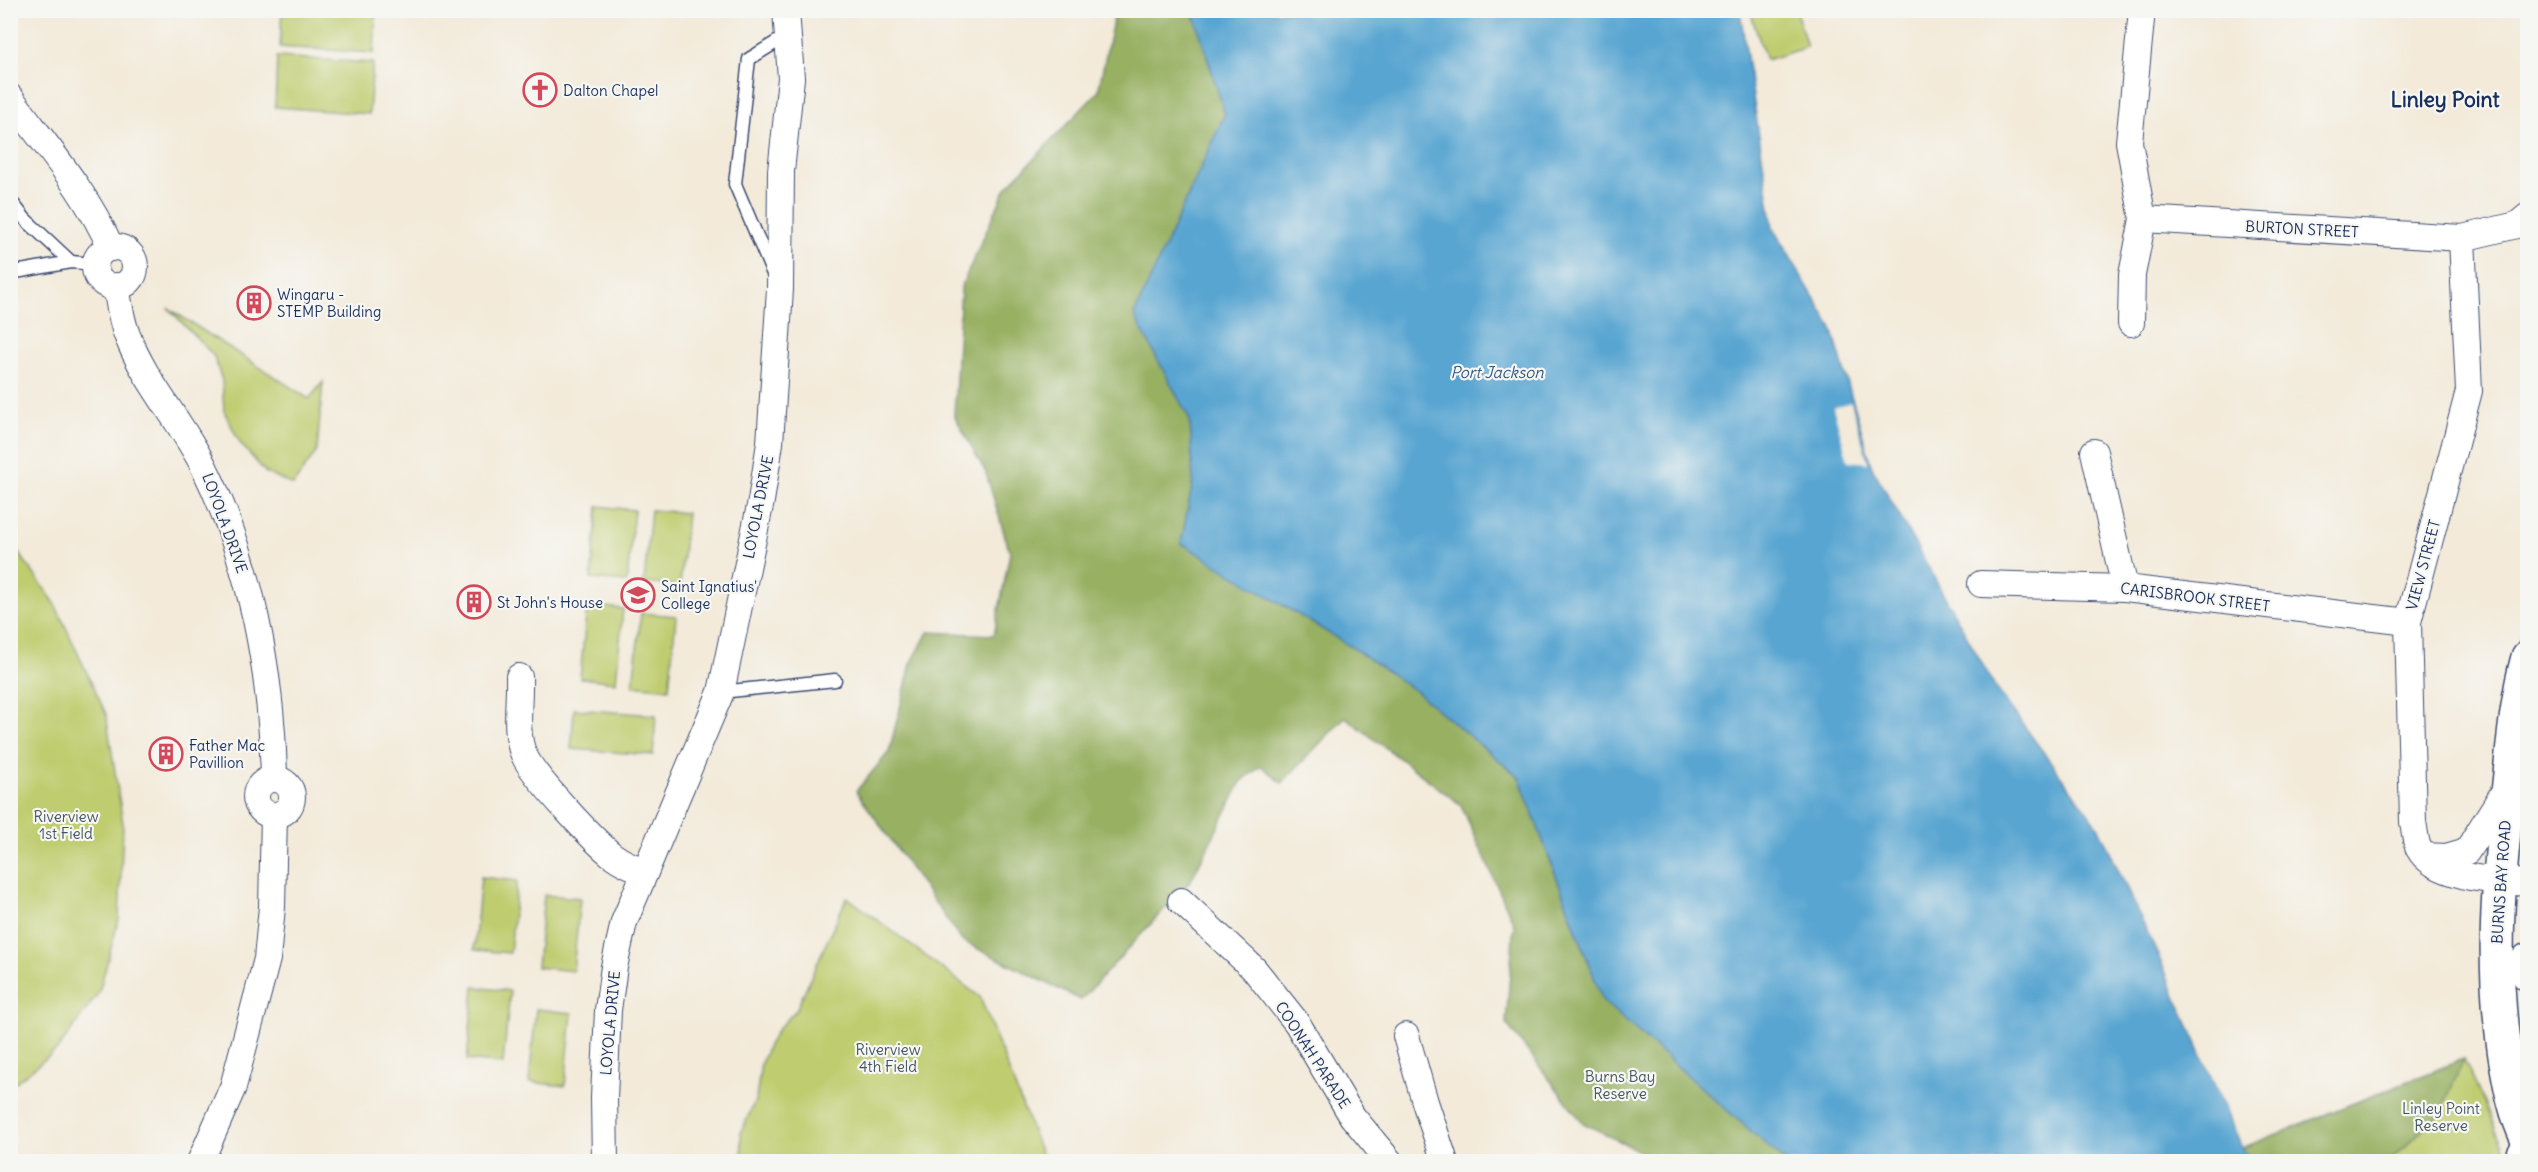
<svg xmlns="http://www.w3.org/2000/svg" width="2538" height="1172" font-family="Delius,sans-serif">
<style>
.green{fill:#bfcd70;stroke:#6d7e67;stroke-width:1.5}
.forest{fill:#97b062;stroke:#597060;stroke-width:1.5}
.water{fill:#58a5d1;stroke:#3a6a98;stroke-width:1.5}
.pier{fill:#f3ead9}
.lines{fill:none;stroke-linecap:round;stroke-linejoin:round}
.service-casing{stroke:#3b4b70;stroke-width:15}
.minor-casing{stroke:#3b4b70;stroke-width:28}
.primary-casing{stroke:#3b4b70;stroke-width:36}
.service{stroke:#fff;stroke-width:12}
.minor{stroke:#fff;stroke-width:26}
.primary{stroke:#fff;stroke-width:33}
.labels{text-anchor:middle;dominant-baseline:central;stroke-width:4.5;stroke-linejoin:round;paint-order:stroke}
.poi-label{font-size:15px;fill:#1b2f5e;stroke:#f6f6f2;text-anchor:start}
.street-label{font-size:15px;fill:#1b2f5e;stroke:#f6f6f2}
.park-label{font-size:15px;fill:#445662;stroke:#f6f6f2}
.water-label{font-size:16px;font-style:italic;fill:#305886;stroke:#f6f6f2}
.district-label{font-size:21px;font-weight:bold;fill:#1b2f5e;stroke:#f6f6f2}
</style>
<rect width="100%" height="100%" fill="#f6f6f2"/>
<filter id="ink" filterUnits="userSpaceOnUse"><feTurbulence type="fractalNoise" baseFrequency=".0167" numOctaves="2"/><feDisplacementMap in="SourceGraphic" scale="12" xChannelSelector="R" yChannelSelector="G"/><feConvolveMatrix kernelMatrix="1 2 1 2 8 2 1 2 1" color-interpolation-filters="sRGB"/></filter>
<filter id="wash" filterUnits="userSpaceOnUse"><feTurbulence type="fractalNoise" baseFrequency=".008" numOctaves="4" result="noise"/><feDisplacementMap in="SourceGraphic" scale="24" xChannelSelector="R" yChannelSelector="G"/><feGaussianBlur stdDeviation="1.35" result="paint"/><feColorMatrix in="noise" values="0 0 0 0 0 0 0 0 0 0 0 0 0 0 0 0 0 1.4 0 .05"/><feComposite in="paint" operator="in"/></filter>
<g filter="url(#wash)">
<rect width="100%" height="100%" fill="#f3ead9"/>
<g class="green">
<path d="M282,11H376L374,53L280,47Z"/>
<path d="M1750,11H1796L1807,47L1766,60Z"/>
<path d="M277,57L373,63L369,114L275,107Z"/>
<path d="M168,308L309,399L323,382L317,451L293,485L266,473L240,443L224,411L222,380L213,355Z"/>
<path d="M598,506L634,510L627,582L591,579Z"/>
<path d="M651,510L687,513L680,586L644,583Z"/>
<path d="M11,542L54,602L106,714L123,824L119,919L99,992L58,1049L11,1086Z"/>
<path d="M587,605L623,609L616,682L580,678Z"/>
<path d="M641,613L676,616L669,689L633,685Z"/>
<path d="M574,709L656,715L653,755L571,749Z"/>
<path d="M481,877L517,881L510,953L474,950Z"/>
<path d="M544,895L580,898L573,971L537,967Z"/>
<path d="M847,897L980,997L1044,1161H739L742,1155L741,1132L756,1099L761,1064L768,1045L779,1028L796,1010Z"/>
<path d="M474,987L510,991L503,1064L467,1060Z"/>
<path d="M536,1009L572,1013L565,1086L529,1082Z"/>
<path d="M2464,1059L2510,1161L2251,1162L2242,1148Z"/>
</g>
<g class="forest">
<path d="M1115,11H1193L1225,114L1134,315L1190,420L1193,482L1181,543L1350,646L1414,690L1519,777L1603,1001L1785,1161H1659L1583,1123L1506,1023L1514,924L1461,805L1345,717L1282,783L1261,766L1241,782L1191,880L1081,1000L962,941L856,791L889,752L911,664L928,632L994,635L1010,553L986,473L954,415L961,287L1006,188L1098,92Z"/>
<path d="M2464,1059L2440,1114L2389,1161H2251L2242,1148Z"/>
</g>
<path class="water" d="M1193,11H1740L1773,228L1832,328L1871,465L1996,688L2098,826L2161,962L2242,1148L2251,1161H1785L1603,1001L1519,777L1414,690L1350,646L1181,543L1193,482L1190,420L1134,315L1225,114Z"/>
<path class="pier" d="M1851,402L1868,462V463L1848,461L1833,407Z"/>
</g>
<g filter="url(#ink)">
<g class="lines">
<defs>
<g id="service">
<path d="M10,200L25,219L71,262"/>
<path d="M10,273L71,262L95,264"/>
<path d="M773,274L735,184L749,59L788,35"/>
<path d="M721,692L835,680"/>
<path d="M2508,1162L2522,1136"/>
</g>
<g id="minor">
<path d="M10,97C46,146 86,191 111,248"/>
<path d="M2143,219L2462,238L2517,225L2528,216"/>
<path d="M2462,238L2469,391L2408,622L2413,822C2415,831 2415,842 2419,849C2435,879 2499,881 2528,883"/>
<circle cx="115" cy="267" r="20"/>
<path d="M116,286C119,303 121,320 127,335C145,382 181,421 203,465C251,561 272,673 274,779"/>
<path d="M2131,323L2132,275L2143,219L2129,142L2142,10"/>
<path d="M2094,452L2125,588"/>
<path d="M1981,584L2125,588L2408,622"/>
<path d="M519,677C520,701 514,733 524,755C533,776 593,840 612,855C623,863 632,867 645,871"/>
<circle cx="274" cy="797" r="18"/>
<path d="M2425,856L2446,857L2467,851L2506,789"/>
<path d="M1181,901L1254,969L1297,1023L1352,1116L1390,1162"/>
<path d="M1406,1036L1425,1102L1445,1162"/>
<path d="M200,1162L233,1087L267,959L272,907L274,815"/>
<path d="M605,1162L604,1098L608,1010L614,967L624,922L721,692L761,501L770,443L780,289L781,171L791,78L786,10"/>
</g>
<g id="primary">
<path d="M2528,657C2516,701 2513,747 2508,793C2498,884 2491,964 2505,1056C2510,1085 2515,1114 2528,1140"/>
<path d="M2528,960V974"/>
</g>
</defs>
<use href="#service" class="service-casing"/>
<use href="#minor" class="minor-casing"/>
<use href="#primary" class="primary-casing"/>
<use href="#service" class="service"/>
<use href="#minor" class="minor"/>
<use href="#primary" class="primary"/>
</g>
</g>
<defs>
<symbol id="church-ring" viewBox="-11 -11 22 22"><circle r="9.5" fill="#f6f6f2" stroke="#d1495b" stroke-width="1.5"/><path d="M-1.2-6h2.4v3.5h3.3v2.4h-3.3V6h-2.4V-.1h-3.3v-2.4h3.3Z" fill="#d1495b"/></symbol>
<symbol id="building-ring" viewBox="-11 -11 22 22"><circle r="9.5" fill="#f6f6f2" stroke="#d1495b" stroke-width="1.5"/><path d="M-4-6H4V6H1V3H-1V6H-4ZM-2.5-4.3h1.7v1.8h-1.7ZM.8-4.3h1.7v1.8H.8ZM-2.5-1h1.7V.8h-1.7ZM.8-1h1.7V.8H.8Z" fill="#d1495b"/></symbol>
<symbol id="school-ring" viewBox="-11 -11 22 22"><circle r="9.5" fill="#f6f6f2" stroke="#d1495b" stroke-width="1.5"/><path d="M0-5L7-2L0 1L-7-2ZM-4 1L0 2.5L4 1V4Q0 6-4 4Z" fill="#d1495b"/></symbol>
</defs>
<g fill-rule="evenodd">
<use href="#church-ring" x="521" y="71" width="38" height="38"/>
<use href="#building-ring" x="235" y="284" width="38" height="38"/>
<use href="#school-ring" x="619" y="576" width="38" height="38"/>
<use href="#building-ring" x="455" y="583" width="38" height="38"/>
<use href="#building-ring" x="147" y="735" width="38" height="38"/>
</g>
<g class="labels">
<g class="poi-label">
<text x="563" y="90">Dalton Chapel</text>
<text x="277" y="294">Wingaru -<tspan x="277" dy="17">STEMP Building</tspan></text>
<text x="661" y="586">Saint Ignatius'<tspan x="661" dy="17">College</tspan></text>
<text x="497" y="602">St John's House</text>
<text x="189" y="745">Father Mac<tspan x="189" dy="17">Pavillion</tspan></text>
</g>
<g class="street-label">
<text transform="translate(2302 229) rotate(3)">BURTON STREET</text>
<text transform="translate(758 507) rotate(-79)">LOYOLA DRIVE</text>
<text transform="translate(225 523) rotate(70)">LOYOLA DRIVE</text>
<text transform="translate(2423 565) rotate(-75)">VIEW STREET</text>
<text transform="translate(2195 597) rotate(7)">CARISBROOK STREET</text>
<text transform="translate(2501 882) rotate(-86)">BURNS BAY ROAD</text>
<text transform="translate(610 1023) rotate(-85)">LOYOLA DRIVE</text>
<text transform="translate(1313 1055) rotate(57)">COONAH PARADE</text>
</g>
<g class="park-label">
<text x="66" y="816">Riverview<tspan x="66" dy="17">1st Field</tspan></text>
<text x="888" y="1049">Riverview<tspan x="888" dy="17">4th Field</tspan></text>
<text x="1620" y="1076">Burns Bay<tspan x="1620" dy="17">Reserve</tspan></text>
<text x="2441" y="1108">Linley Point<tspan x="2441" dy="17">Reserve</tspan></text>
</g>
<g class="water-label">
<text x="1497" y="372">Port Jackson</text>
</g>
<g class="district-label">
<text x="2445" y="99">Linley Point</text>
</g>
</g>
<rect width="2538" height="1172" fill="none" stroke="#f6f6f2" stroke-width="36"/>
</svg>
